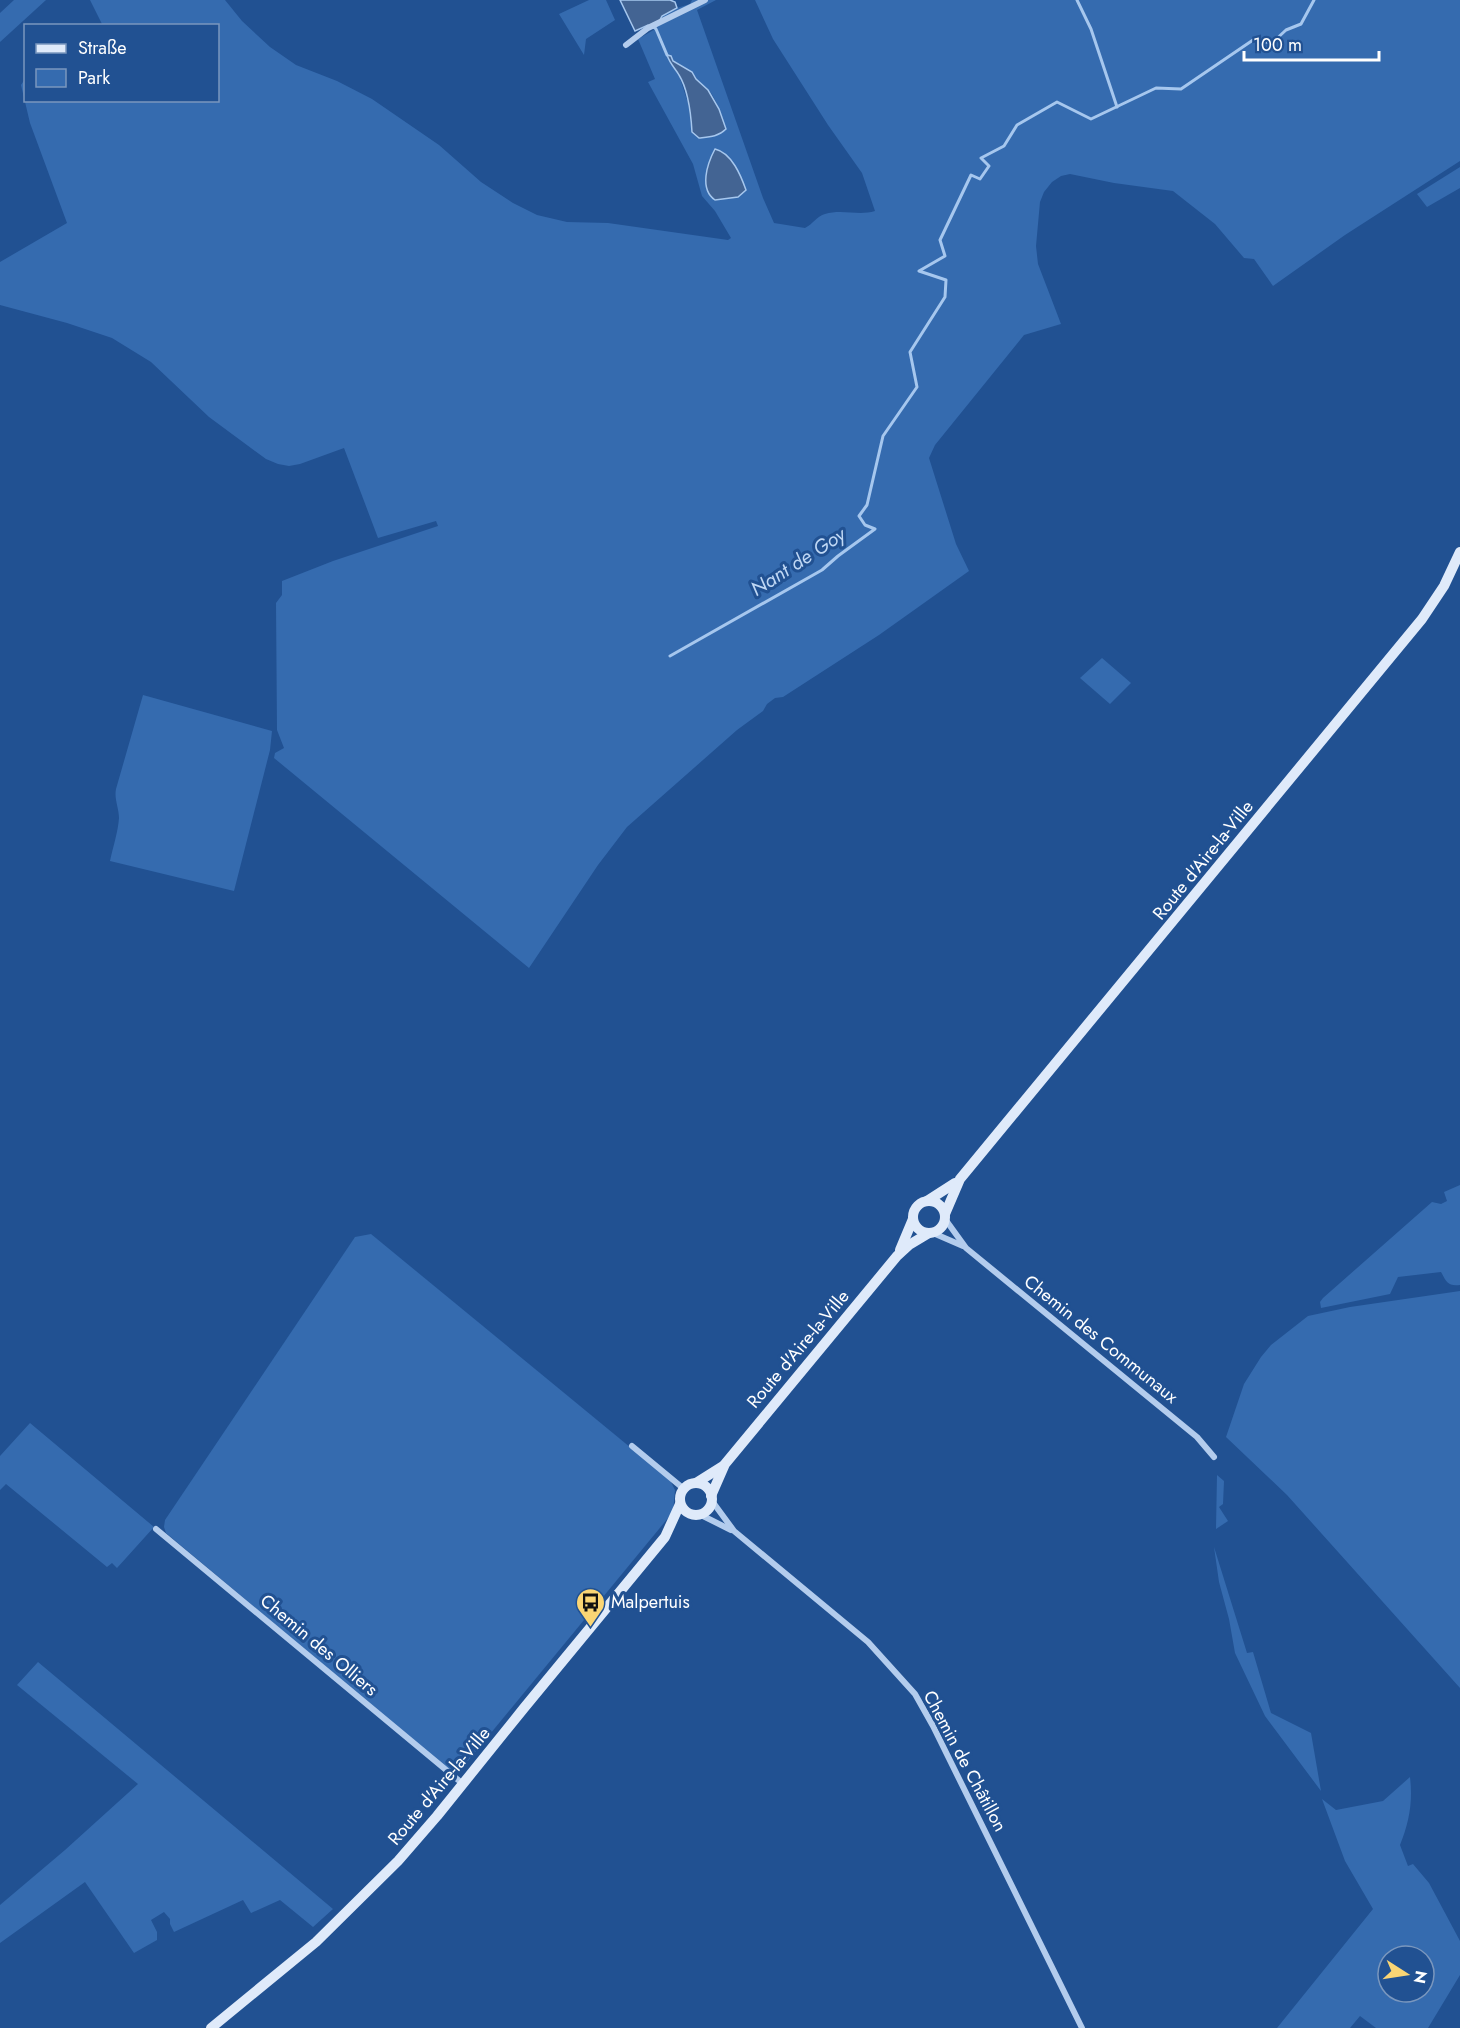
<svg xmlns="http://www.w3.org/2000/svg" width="1460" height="2028" font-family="Jost,sans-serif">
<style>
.green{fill:#356baf;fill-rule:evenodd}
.water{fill:#436493;stroke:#a6c7ee;stroke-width:1.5}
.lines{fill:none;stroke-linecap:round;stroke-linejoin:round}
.stream{stroke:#a6c7ee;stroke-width:3}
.street{stroke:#b3cced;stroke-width:6}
.secondary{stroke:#dfeafa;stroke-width:10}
.labels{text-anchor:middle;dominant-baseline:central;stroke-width:6;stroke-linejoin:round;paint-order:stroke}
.street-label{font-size:18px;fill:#fff;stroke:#215192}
.poi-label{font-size:18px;fill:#fff;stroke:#215192;text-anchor:start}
.water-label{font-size:20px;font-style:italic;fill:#bfd7f4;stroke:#215192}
</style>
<rect width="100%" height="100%" fill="#215192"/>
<g class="green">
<path d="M14,0H46L0,42V13Z"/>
<path d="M90,0H225L242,21L270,47L296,65L337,81L372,99L439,145L481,182L513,203L537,215L567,222L608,223L728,240L731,238L715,211L702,196L693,164L648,82L655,79L638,39L657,28L659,16L670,0L675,2L677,8L690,4L692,0H716L697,10L763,198L774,223L805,228C813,224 817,216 825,214C842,209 859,216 875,211L862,173L828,125L773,39L755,0H1460V161L1345,235L1273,286L1254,259L1244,258L1215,224L1173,191L1114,183L1070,174L1061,176L1052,182L1044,192L1040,202L1036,246L1038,264L1061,324L1024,335L935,445L929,458L956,544L969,571L879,635L783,697L775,698L767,704L763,711L737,730L627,827L598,865L529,968L274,758L275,753L284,748L277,730L276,603L282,595V581L333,561L438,526L436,521L378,538L344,448L300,464L289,466L278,464L266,459L209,417L151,362L112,338L67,323L0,305V262L67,223L30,123L21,85L25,79L26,100H218V26L100,25L102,24ZM679,75L695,76C698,83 706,86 711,93C718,104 722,117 726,129L722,133L692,132L688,103Z"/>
<path d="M589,0H606L615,20L586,39L584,55L559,14Z"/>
<path d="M1460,167V188L1427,207L1417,194Z"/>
<path d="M1102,658L1131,683L1110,704L1080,678Z"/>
<path d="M143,695L272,731L270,750L234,891L110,861C113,847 118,832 119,818C119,808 114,799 116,789Z"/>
<path d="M1460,1185V1285C1448,1286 1447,1283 1441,1272L1398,1277L1390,1294L1321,1308L1320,1302L1323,1298L1432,1202L1441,1204L1447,1201L1444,1192Z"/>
<path d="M371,1234L670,1480L675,1490L673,1512L458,1773L448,1769L166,1533L164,1527L165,1520L355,1237Z"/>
<path d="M1460,1291V1688L1287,1495L1226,1437L1244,1384L1261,1357L1271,1345L1308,1316L1350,1307Z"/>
<path d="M30,1423L154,1527L117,1568L112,1563L107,1567L6,1484L0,1490V1456Z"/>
<path d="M1217,1475L1224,1481L1223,1504L1219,1507L1228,1521L1216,1529Z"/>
<path d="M1214,1547L1247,1653L1253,1652L1271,1713L1311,1733L1321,1791L1265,1716L1235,1653L1229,1619L1219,1582Z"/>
<path d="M38,1662L333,1909L313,1927L280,1900L251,1913L243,1900L174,1932L170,1924V1919L164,1912L151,1920L157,1932V1940L134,1953L85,1882L0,1943V1905L65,1850L138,1784L17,1685Z"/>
<path d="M1410,1777C1413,1802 1409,1823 1400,1845L1408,1866L1413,1864L1429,1883L1460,1941V1975L1428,2028H1376L1360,2016L1350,2028H1277L1373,1909L1345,1861L1322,1799L1336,1810L1383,1801ZM1388,1956H1424V1992H1388Z"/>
</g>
<g class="water">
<path d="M620,0H670L675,2L677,8L662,16L655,29L648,25L635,31Z"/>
<path d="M667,55L671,56L673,61L692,72L696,79L708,90L719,109L726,129C718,137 709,137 699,138L692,132C691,115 689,91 679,75C675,68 670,64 667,55Z"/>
<path d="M715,149C732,153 741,176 746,190L738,197L715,200C699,189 707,164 715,149Z"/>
</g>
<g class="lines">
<g class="stream">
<path d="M1077,0L1091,29L1117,107"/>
<path d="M656,29L667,55"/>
<path d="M670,656L822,570L838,556L875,529L865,525L859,516L867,505L883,436L917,387L910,352L945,297L946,280L919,271L945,256L940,240L971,175L980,179L989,166L981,158L1004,146L1017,125L1057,102L1091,119L1156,88L1181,89L1253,40L1272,43L1286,30L1301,24L1314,0"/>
</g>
<g class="street">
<path d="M626,45L648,28L705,0"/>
<path d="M945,1219L966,1248L1197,1437L1214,1457"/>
<path d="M933,1233L963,1246"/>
<path d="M632,1446L684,1489"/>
<path d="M712,1501L734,1531L868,1642L915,1694L933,1726L1082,2028"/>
<path d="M701,1515L731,1530"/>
<path d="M156,1529L463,1784"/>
</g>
<g class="secondary">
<path d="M927,1201L955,1183"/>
<circle cx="929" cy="1217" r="16"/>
<path d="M945,1214L960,1179L1422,619L1444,586L1460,552"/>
<path d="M900,1250L913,1219"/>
<circle cx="696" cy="1499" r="16"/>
<path d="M696,1483L723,1466"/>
<path d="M711,1496L725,1464L897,1256L909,1245L929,1233"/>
<path d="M211,2028L316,1942L398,1861L437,1816L524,1708L665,1537L680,1504"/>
</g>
</g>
<defs>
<symbol id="bus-pin" viewBox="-11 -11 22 30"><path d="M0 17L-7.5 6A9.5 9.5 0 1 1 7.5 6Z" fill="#fad574" stroke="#215192"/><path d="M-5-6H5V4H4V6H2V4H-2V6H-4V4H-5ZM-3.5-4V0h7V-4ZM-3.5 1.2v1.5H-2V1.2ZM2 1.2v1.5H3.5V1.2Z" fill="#111"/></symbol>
</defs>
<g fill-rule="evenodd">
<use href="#bus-pin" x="574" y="1586" width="33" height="45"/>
</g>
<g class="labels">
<g class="street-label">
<text transform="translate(1203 860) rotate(-51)">Route d'Aire-la-Ville</text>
<text transform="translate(1101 1339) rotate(39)">Chemin des Communaux</text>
<text transform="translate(798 1349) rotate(-50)">Route d'Aire-la-Ville</text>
<text transform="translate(319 1645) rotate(40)">Chemin des Olliers</text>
<text transform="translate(965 1761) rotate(62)">Chemin de Châtillon</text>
<text transform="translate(439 1786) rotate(-50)">Route d'Aire-la-Ville</text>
</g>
<g class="poi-label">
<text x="611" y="1602">Malpertuis</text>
</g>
<g class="water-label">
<text transform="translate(798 562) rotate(-33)">Nant de Goy</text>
</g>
</g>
<rect x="24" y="24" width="195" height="78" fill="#215192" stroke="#7a97be" stroke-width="1.5"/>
<rect x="36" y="44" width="30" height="9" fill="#dfeafa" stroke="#7a97be" stroke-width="1.5"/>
<text x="78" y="54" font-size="18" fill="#ffffff">Straße</text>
<rect x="36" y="69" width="30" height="18" fill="#356baf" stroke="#7a97be" stroke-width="1.5"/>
<text x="78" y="84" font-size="18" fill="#ffffff">Park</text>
<g transform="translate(1406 1974) rotate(102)"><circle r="28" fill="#215192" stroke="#7a97be" stroke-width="1.5"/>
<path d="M0-4.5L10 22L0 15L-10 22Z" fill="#fad574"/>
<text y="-9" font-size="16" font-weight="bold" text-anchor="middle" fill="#ffffff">N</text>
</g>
<path d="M1244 51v9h135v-9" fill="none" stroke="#ffffff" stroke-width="3"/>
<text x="1253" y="51" font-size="18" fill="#ffffff" stroke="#215192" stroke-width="4.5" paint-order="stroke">100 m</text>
</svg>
